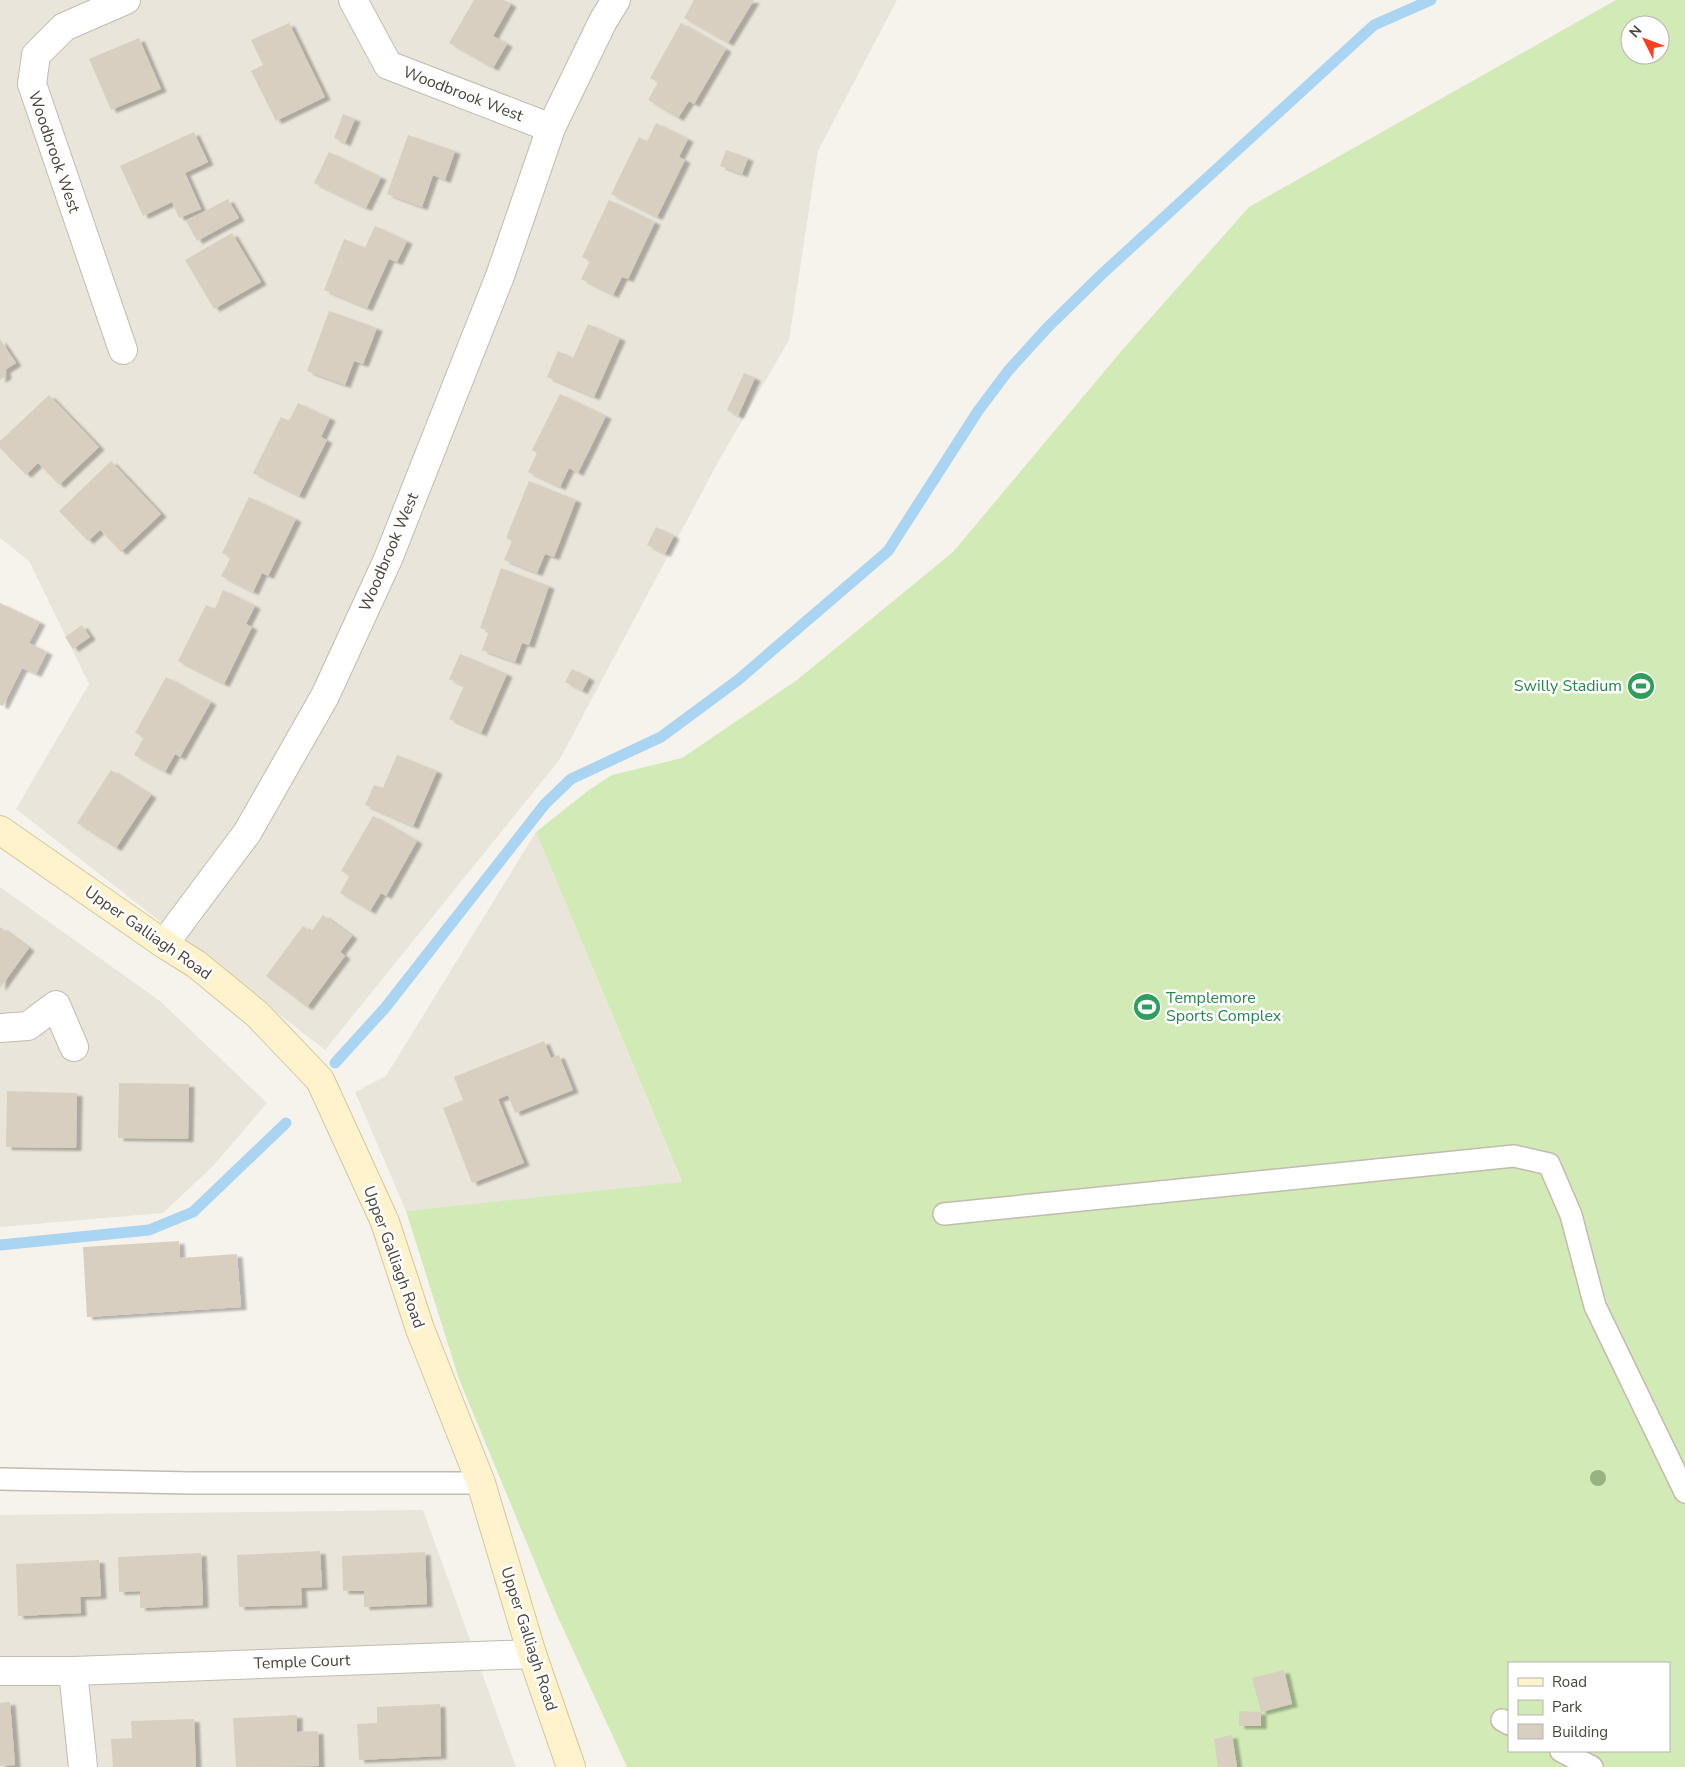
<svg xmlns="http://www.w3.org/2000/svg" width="1685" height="1767" font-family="'Nunito Sans',sans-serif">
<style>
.residential{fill:#eae5da}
.green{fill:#d2eab5;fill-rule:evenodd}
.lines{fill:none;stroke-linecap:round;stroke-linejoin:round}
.stream{stroke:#a9d4f2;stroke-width:11}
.building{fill:#d8cfc1;filter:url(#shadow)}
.lane-casing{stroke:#c2bbae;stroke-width:24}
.street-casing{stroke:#c2bbae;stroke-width:30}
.secondary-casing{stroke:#d6c79b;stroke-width:30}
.lane{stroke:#fff;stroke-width:21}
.street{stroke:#fff;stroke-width:28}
.secondary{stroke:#fff3cd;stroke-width:28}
.tree{fill:#97b381}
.labels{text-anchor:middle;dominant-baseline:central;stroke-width:5;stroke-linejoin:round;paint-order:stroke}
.street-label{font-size:16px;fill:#4b4439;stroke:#fff}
.leisure-label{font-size:16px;fill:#27864d;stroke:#fff;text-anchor:end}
</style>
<defs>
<filter id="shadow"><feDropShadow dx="5.5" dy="3" stdDeviation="1" flood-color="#0004"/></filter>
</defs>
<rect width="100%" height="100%" fill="#f6f3ec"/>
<g class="residential">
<path d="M0,0H897L818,151L789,340L718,462L560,759L325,1050L16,809L89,684L29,561L0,538Z"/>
<path d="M536,832L682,1183L406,1211L355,1092L386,1076Z"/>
<path d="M0,887L160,1001L267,1103L213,1166L163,1213L0,1227Z"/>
<path d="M423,1510L516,1767H0V1515Z"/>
</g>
<path class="green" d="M1616,0H1685V1767H627L555,1611L459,1379L406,1211L682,1182L536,832L589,790L612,775L682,758L797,680L953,552L1124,348L1249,207ZM1630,25H1660V55H1630ZM1509,1663H1669V1751H1509Z"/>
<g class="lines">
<g class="stream">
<path d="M335,1063L385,1008L545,804L571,779L661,737L738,680L888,551L978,411L1008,371L1047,328L1102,274L1374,25L1431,0"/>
<path d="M0,1245L149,1230L193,1212L286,1123"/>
</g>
</g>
<g class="building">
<path d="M474,0H504L511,4L493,36L507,44L493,68L449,43Z"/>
<path d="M694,0H754L728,43L684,18Z"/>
<path d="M289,23L325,97L276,121L251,71L263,65L251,40Z"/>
<path d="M681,23L726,49L694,104L689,101L678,118L648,100L658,82L650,78Z"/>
<path d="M139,38L161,89L111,110L89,59Z"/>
<path d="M343,114L355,119L345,143L334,138Z"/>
<path d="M656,123L688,139L679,157L685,160L657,217L611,194L639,137L647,142Z"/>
<path d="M194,132L208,162L185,173L201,209L179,218L172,202L143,216L120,166Z"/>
<path d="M408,135L455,151L445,180L433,175L422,207L387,194Z"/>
<path d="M726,150L748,158L742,174L720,166Z"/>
<path d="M329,152L381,177L366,208L314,183Z"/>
<path d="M228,199L239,218L197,241L186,221Z"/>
<path d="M609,200L655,222L628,279L622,277L613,295L581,279L590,261L582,257Z"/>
<path d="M375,226L407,241L397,262L389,259L367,308L324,290L344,239L365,248Z"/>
<path d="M232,233L261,282L214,309L185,260Z"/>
<path d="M329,311L377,328L363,364L354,361L345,385L307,371Z"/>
<path d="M588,324L620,338L594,397L547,377L558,351L573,358Z"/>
<path d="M0,339L16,363L5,370L6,376L0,380Z"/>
<path d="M744,373L755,378L738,416L727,410Z"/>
<path d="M560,394L606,416L578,473L569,468L560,487L528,472L537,453L532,450Z"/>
<path d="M49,395L99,447L59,485L38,463L26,475L0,448V441Z"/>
<path d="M298,403L330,418L321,437L327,440L299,496L253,473L281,417L289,421Z"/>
<path d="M111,461L161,514L121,552L100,530L88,541L59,511Z"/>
<path d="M529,481L576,500L554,557L545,554L537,573L504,560L512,541L506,538Z"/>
<path d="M249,497L296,519L268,576L262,573L253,592L221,576L231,557L222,553Z"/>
<path d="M656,527L674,536L665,554L647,545Z"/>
<path d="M501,568L549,586L529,645L522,643L515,662L482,650L489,631L480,628Z"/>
<path d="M223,590L255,606L246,624L252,627L224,684L178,661L206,605L215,609Z"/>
<path d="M0,603L40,622L29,643L47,652L36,674L22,668L3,706L0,705Z"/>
<path d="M82,625L90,637L73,649L65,637Z"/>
<path d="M460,654L507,674L481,733L449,719L464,686L449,679Z"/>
<path d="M572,669L589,678L582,691L565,682Z"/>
<path d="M166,677L211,702L180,757L175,754L165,772L134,755L144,737L135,733Z"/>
<path d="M397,755L437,771L413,826L365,805L374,785L383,788Z"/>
<path d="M111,770L151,795L116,848L77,823Z"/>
<path d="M373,816L417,841L386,896L381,893L370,911L340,893L350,875L341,871Z"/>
<path d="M323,915L352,936L340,952L345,956L307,1007L266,976L303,926L311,932Z"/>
<path d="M0,927L29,948L0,988Z"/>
<path d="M544,1041L551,1058L559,1055L573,1090L515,1113L508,1095L498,1099L524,1163L472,1183L443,1108L463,1100L454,1077Z"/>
<path d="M119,1083L189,1084L188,1139L118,1138Z"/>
<path d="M7,1091L77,1093L76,1148L6,1147Z"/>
<path d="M179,1241L180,1258L237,1254L241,1307L87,1317L83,1247Z"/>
<path d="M320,1551L322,1587L301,1588L302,1605L239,1607L237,1555Z"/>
<path d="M425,1552L427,1604L364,1607V1591H343L342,1556Z"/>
<path d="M201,1553L203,1605L140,1608V1591L119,1592L118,1557Z"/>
<path d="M99,1560L101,1596L80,1597L81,1613L18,1616L16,1564Z"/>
<path d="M1284,1670L1292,1704L1261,1712L1252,1678Z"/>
<path d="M10,1702L15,1765L0,1766V1703Z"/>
<path d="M440,1704L441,1756L359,1760L357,1724L377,1723V1707Z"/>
<path d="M1239,1711L1261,1712V1726H1239Z"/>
<path d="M297,1715V1732L318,1731L319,1766L236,1767L233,1718Z"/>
<path d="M194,1719L196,1767H113L111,1739L132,1738L131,1721Z"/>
<path d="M1232,1735L1237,1767H1218L1214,1739Z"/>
</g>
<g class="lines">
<defs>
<g id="lane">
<path d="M944,1214L1514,1156L1549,1164L1571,1215L1595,1306L1685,1492"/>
<path d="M0,1479L190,1483H481"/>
<path d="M1502,1720L1509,1724"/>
<path d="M1561,1751L1592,1767"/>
</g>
<g id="street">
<path d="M353,0L388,65L551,128"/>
<path d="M123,350L32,84L36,55L64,27L126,0"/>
<path d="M164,944L247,833L325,696L388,559L500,276L551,128L603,21L616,0"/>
<path d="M0,1028L28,1026L56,1005L74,1047"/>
<path d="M0,1671H73L532,1654"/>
<path d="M73,1671L83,1767"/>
</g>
<path id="secondary" d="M0,830L164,944L196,964L257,1014L320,1080L385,1222L420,1329L481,1483L532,1654L571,1767"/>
</defs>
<use href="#lane" class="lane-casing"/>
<use href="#street" class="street-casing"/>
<use href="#secondary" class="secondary-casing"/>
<use href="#lane" class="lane"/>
<use href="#street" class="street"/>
<use href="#secondary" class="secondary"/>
</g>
<circle class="tree" cx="1598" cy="1478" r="8"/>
<defs>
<symbol id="stadium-disc" viewBox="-11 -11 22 22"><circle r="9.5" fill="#2e9e5b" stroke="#fff"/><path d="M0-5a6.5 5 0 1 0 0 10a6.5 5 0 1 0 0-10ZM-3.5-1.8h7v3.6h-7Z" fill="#fff"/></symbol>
</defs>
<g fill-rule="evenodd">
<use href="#stadium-disc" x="1625" y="670" width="32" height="32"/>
<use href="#stadium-disc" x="1131" y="991" width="32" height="32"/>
</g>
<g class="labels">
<g class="street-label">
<text transform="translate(463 94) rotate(21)">Woodbrook West</text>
<text transform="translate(54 152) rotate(71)">Woodbrook West</text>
<text transform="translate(389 552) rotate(-67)">Woodbrook West</text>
<text transform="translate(148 933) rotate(35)">Upper Galliagh Road</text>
<text transform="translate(394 1257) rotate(70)">Upper Galliagh Road</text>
<text transform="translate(529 1639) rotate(72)">Upper Galliagh Road</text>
<text transform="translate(302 1662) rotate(-2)">Temple Court</text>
</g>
<g class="leisure-label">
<text x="1622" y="686">Swilly Stadium</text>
<text x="1166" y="998" text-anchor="start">Templemore<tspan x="1166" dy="18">Sports Complex</tspan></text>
</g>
</g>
<rect x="1508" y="1662" width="162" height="90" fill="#ffffff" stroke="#b7b4b0"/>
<rect x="1518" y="1678" width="25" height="8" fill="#fff3cd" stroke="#b7b4b0"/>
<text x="1552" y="1687" font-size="15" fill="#4b4439">Road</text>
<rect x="1518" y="1700" width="25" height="15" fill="#d2eab5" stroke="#b7b4b0"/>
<text x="1552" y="1712" font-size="15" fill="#4b4439">Park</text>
<rect x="1518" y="1724" width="25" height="15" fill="#d8cfc1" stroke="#b7b4b0"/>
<text x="1552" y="1737" font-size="15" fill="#4b4439">Building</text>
<g transform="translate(1645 40) rotate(312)"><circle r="24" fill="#ffffff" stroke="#b7b4b0"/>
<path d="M0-4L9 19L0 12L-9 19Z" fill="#fc3f1d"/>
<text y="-8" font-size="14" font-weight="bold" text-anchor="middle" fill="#4b4439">N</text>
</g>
</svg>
